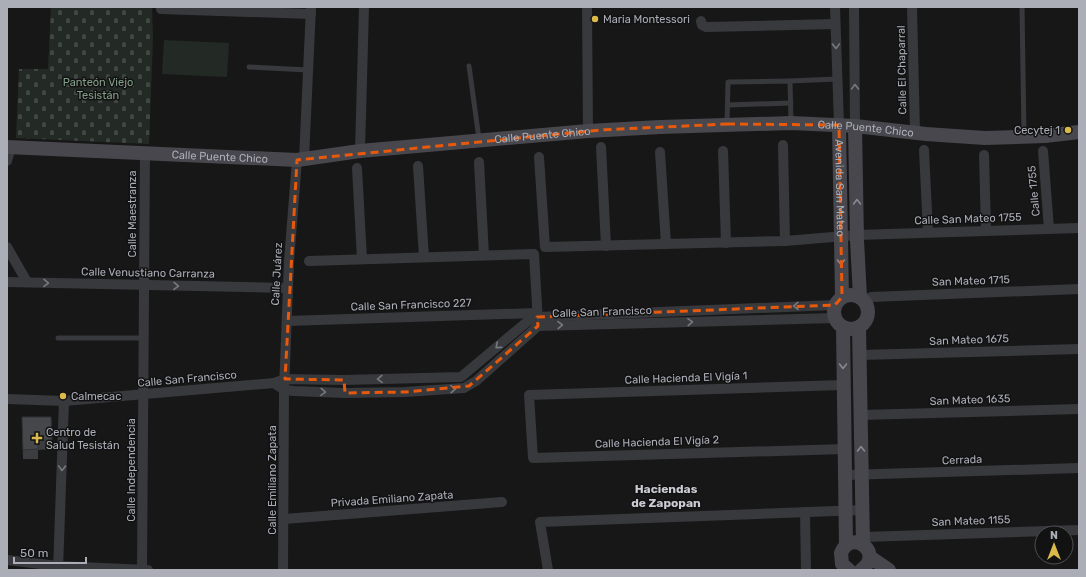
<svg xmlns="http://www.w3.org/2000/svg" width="1086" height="577" font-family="Rubik,sans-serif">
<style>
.cemetery{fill:url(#cemetery-stones)}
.green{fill:#232a25}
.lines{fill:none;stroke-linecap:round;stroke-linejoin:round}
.lane{stroke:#38393d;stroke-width:5}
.street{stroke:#38393d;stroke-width:10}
.secondary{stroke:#47474d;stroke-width:14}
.wall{fill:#3c3d40}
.building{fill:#46474b;stroke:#313234}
.oneway{stroke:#777980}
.oneway2{stroke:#888992}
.marked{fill:none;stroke:#e8590c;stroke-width:3;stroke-dasharray:8 5;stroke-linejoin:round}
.poi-dot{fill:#dbba4c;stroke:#121213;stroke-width:1.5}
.labels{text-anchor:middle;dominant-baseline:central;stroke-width:3;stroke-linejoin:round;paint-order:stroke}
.poi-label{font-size:11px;fill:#abadb7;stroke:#121213;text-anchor:start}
.street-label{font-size:11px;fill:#abadb7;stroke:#121213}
.park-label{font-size:11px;fill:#849f89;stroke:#121213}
.neighbourhood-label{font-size:12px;font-weight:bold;fill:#cbccd3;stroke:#121213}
</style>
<defs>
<pattern id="cemetery-stones" width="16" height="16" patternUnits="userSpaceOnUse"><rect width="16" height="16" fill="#232a25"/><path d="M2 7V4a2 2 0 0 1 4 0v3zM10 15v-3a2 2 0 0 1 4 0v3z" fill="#404642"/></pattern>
</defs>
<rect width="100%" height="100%" fill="#171718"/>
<path class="cemetery" d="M51,7H152L153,38L149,144L16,138L19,69H48Z"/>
<path class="green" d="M164,40L229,43L227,77L162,74Z"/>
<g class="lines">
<g class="lane">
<path d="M1022,7L1024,135"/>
<path d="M469,66L479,139"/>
<path d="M249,67L308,70"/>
<path d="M790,81L837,79"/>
<path d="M728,105L791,103"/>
<path d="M727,124L728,82L790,81L791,122"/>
<path d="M58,338H143"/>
</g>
<g class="street">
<path d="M587,7L588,131"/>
<path d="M835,7L839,125"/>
<path d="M854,7L855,126"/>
<path d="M912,7L915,132"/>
<path d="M161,9L311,14"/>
<path d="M701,21L702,25L706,27L835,24"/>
<path d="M783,145L785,241"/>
<path d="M601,147L606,246"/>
<path d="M924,150L928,232"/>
<path d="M360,151L364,7"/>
<path d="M723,151L726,243"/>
<path d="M1043,151L1049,229"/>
<path d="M660,152L666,244"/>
<path d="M984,155L986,230"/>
<path d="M539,157L545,247L785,241L857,235L1079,228"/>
<path d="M304,159L311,7"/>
<path d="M7,161L11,147"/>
<path d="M479,162L484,255"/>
<path d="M418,166L424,257"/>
<path d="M357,168L362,259"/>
<path d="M7,247L27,282"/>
<path d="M309,261L534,254L538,322"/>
<path d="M7,282L288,288"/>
<path d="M864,300L871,297L1079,289"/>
<path d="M287,321L537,313"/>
<path d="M860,355L1079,349"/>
<path d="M274,383L284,390L294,391L345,393L405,392L464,388L476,381L538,326L835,318"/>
<path d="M843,385L529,395L533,458L845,449"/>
<path d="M7,399L64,401L274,383L285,379L344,380L461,377L528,321L537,317L835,305"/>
<path d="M861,415L1079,409"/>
<path d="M845,475L1079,468"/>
<path d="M805,512L806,570"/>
<path d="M284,519L502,502"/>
<path d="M863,537L1079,530"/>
<path d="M7,560L58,566L148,570"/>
<path d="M58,570L64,401"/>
<path d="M142,570L145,153"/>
<path d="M283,570L284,390L289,261L297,160"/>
<path d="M548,570L540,522L862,510"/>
</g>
<g class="secondary">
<path id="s1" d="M839,125L842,297"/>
<path d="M855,126L857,240L860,297"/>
<path id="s2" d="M7,147L297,160L360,151L588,131L660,127L791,123L855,126L926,134L985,138L1045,136L1079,132"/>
<circle cx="851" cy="312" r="17"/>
<path d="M843,327L846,545"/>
<path d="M859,327L863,544"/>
<path d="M870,557L889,570"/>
<path d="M849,570L842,564L841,553C852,527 885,554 861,570"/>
</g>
</g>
<path class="wall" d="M22,417H51L52,449L38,450V459H23Z"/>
<path class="building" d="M22,417H51L52,440H38V449L23,450Z"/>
<defs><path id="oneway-chevron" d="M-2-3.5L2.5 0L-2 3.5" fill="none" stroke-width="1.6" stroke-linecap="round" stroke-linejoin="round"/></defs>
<g class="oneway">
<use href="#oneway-chevron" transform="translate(836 46) rotate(88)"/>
<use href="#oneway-chevron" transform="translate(855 87) rotate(-90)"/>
<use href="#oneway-chevron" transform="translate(46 283) rotate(1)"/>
<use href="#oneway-chevron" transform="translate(176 286) rotate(1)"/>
<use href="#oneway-chevron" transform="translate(796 306) rotate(178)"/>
<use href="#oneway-chevron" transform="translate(690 322) rotate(-2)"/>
<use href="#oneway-chevron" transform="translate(560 325) rotate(-2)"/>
<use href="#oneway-chevron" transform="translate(498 346) rotate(140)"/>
<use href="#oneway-chevron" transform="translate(380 379) rotate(178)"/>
<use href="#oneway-chevron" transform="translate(453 389) rotate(-4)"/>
<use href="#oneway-chevron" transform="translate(323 392) rotate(3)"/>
<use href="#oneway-chevron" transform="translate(62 468) rotate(92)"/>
</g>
<g class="oneway2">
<use href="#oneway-chevron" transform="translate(857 202) rotate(-91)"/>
<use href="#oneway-chevron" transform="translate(841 262) rotate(88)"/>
<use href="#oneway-chevron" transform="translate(843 366) rotate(90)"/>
<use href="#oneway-chevron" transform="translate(861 449) rotate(-91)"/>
</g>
<path class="marked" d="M727,124L839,125L842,297L835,305L537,317L538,326L469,386L405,392L345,393L344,380L285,379L297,160L600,130Z"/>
<g class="poi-dot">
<circle cx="595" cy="19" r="4"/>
<circle cx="1068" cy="130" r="4"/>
<circle cx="63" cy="396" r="4"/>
<path d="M35 432h4v4h4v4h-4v4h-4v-4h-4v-4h4z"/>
</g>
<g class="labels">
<g class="poi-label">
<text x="603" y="19">Maria Montessori</text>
<text x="1060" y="130" text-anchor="end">Cecytej 1</text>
<text x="71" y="396">Calmecac</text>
<text x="46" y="432">Centro de<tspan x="46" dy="13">Salud Tesistán</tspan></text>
</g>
<g class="street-label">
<text transform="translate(902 70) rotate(-91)">Calle El Chaparral</text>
<text stroke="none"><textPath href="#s2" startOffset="861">Calle Puente Chico</textPath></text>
<text stroke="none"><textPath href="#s2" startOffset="537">Calle Puente Chico</textPath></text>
<text stroke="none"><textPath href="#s2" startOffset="213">Calle Puente Chico</textPath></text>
<text stroke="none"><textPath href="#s1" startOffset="63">Avenida San Mateo</textPath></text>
<text transform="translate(1034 191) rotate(-95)">Calle 1755</text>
<text transform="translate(132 214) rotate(-90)">Calle Maestranza</text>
<text transform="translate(968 219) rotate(-2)">Calle San Mateo 1755</text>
<text transform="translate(148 273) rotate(1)">Calle Venustiano Carranza</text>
<text transform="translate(277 274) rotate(-87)">Calle Juárez</text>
<text transform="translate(971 281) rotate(-2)">San Mateo 1715</text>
<text transform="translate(411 305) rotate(-2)">Calle San Francisco 227</text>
<text transform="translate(602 312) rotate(-2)">Calle San Francisco</text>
<text transform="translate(969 340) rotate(-2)">San Mateo 1675</text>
<text transform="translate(686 378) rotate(-2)">Calle Hacienda El Vigía 1</text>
<text transform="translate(187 379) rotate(-5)">Calle San Francisco</text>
<text transform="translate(970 400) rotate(-2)">San Mateo 1635</text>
<text transform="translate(657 442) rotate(-2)">Calle Hacienda El Vigía 2</text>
<text transform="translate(962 460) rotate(-2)">Cerrada</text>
<text transform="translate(131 470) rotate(-90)">Calle Independencia</text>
<text transform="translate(272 480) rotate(-90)">Calle Emiliano Zapata</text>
<text transform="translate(392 499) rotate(-4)">Privada Emiliano Zapata</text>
<text transform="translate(971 521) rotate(-2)">San Mateo 1155</text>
</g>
<g class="park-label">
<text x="98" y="82">Panteón Viejo<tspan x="98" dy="13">Tesistán</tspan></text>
</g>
<g class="neighbourhood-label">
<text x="666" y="489">Haciendas<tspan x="666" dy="14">de Zapopan</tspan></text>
</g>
</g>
<rect width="1086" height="577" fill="none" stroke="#abadb7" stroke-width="16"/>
<g transform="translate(1054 545)"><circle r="19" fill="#121213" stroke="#4f5055"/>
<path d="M0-3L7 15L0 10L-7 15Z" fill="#dbba4c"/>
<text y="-6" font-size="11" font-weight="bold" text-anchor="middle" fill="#abadb7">N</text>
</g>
<path d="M14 557v6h72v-6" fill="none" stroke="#abadb7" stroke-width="2"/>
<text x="20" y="557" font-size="12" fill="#abadb7" stroke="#121213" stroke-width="3" paint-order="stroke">50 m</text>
</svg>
